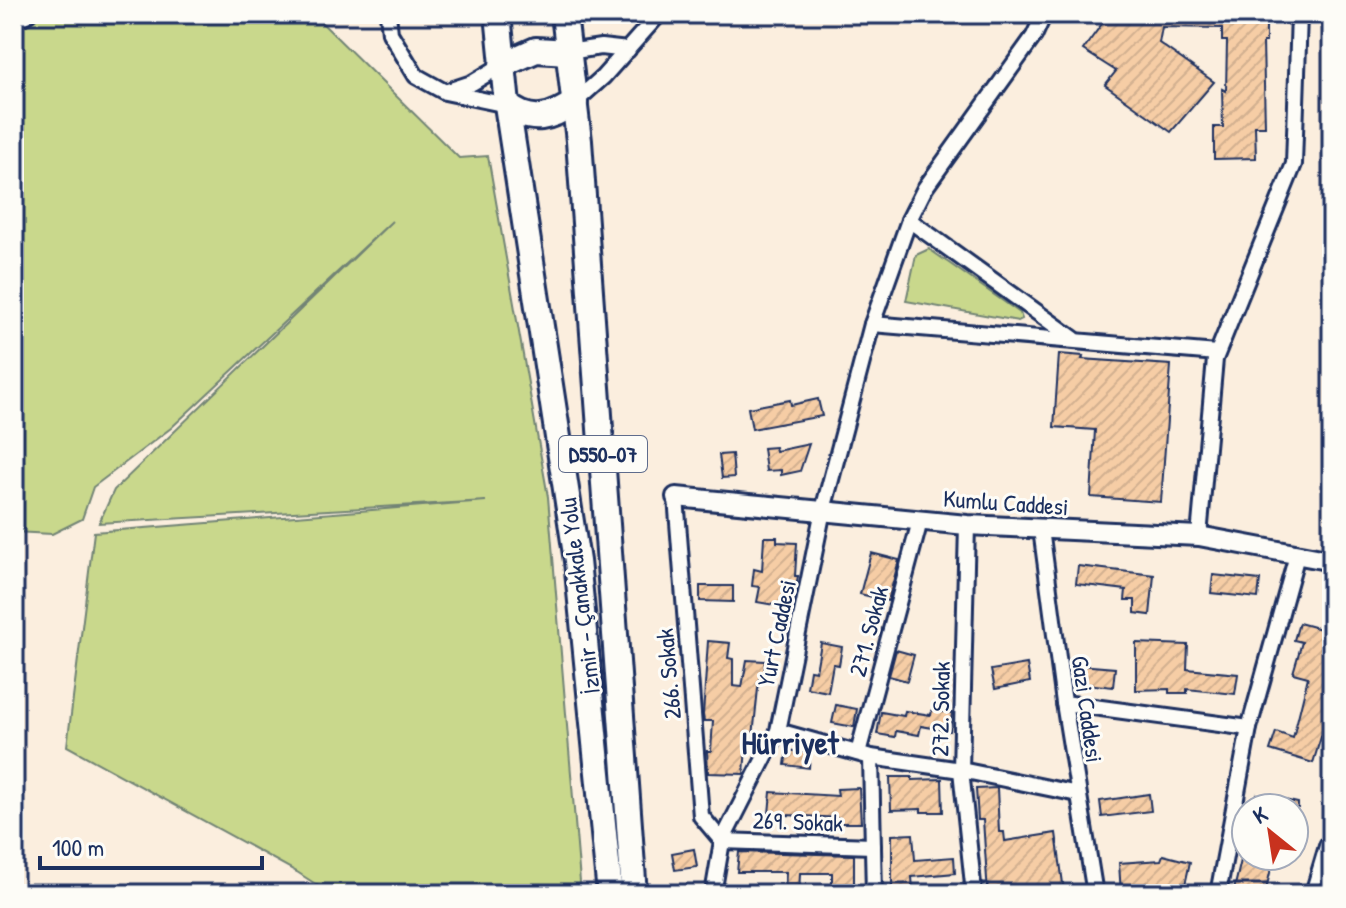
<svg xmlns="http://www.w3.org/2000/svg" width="1346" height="908" font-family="'Patrick Hand',sans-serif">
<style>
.green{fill:#c9d88c;stroke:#728475;stroke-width:2}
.building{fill:url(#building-hatch);stroke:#1b2f5e;stroke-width:2}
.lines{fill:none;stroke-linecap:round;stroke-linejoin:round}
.minor-casing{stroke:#1b2f5e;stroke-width:20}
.tertiary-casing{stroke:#1b2f5e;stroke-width:24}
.primary-casing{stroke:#1b2f5e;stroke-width:30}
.trunk-casing{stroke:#1b2f5e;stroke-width:30}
.minor{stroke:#fdfcf7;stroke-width:14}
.tertiary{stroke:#fdfcf7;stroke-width:18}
.primary{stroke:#fdfcf7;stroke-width:24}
.trunk{stroke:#fdfcf7;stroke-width:24}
.labels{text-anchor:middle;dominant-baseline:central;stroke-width:6;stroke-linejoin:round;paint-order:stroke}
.shield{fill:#fdfcf7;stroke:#5f6c8c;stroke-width:2}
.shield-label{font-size:22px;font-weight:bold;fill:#1b2f5e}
.street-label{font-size:24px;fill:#1b2f5e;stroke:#fdfcf7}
.district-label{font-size:32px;font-weight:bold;fill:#1b2f5e;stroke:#fdfcf7}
</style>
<defs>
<pattern id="building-hatch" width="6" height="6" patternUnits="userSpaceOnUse" patternTransform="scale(2)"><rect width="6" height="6" fill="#f6cda5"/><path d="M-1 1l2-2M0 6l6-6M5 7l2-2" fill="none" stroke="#d2b090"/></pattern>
</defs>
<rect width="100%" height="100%" fill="#fbeede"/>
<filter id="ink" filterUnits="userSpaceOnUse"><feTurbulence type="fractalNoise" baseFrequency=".0125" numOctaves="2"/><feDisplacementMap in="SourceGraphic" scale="16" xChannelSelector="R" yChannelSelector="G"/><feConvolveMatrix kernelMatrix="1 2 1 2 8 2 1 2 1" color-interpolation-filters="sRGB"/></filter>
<g filter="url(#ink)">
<g class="green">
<path d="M36,14H313L459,158L488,156L548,497L581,894H331L297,872L67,746L94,532L486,501L99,523L114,490L392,221L171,428L93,487L82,519L52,534L14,532V24Z"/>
<path d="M929,249L1020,313L1022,319L1018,321L906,301L916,255Z"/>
</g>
<g class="building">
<path d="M1109,14H1266V42H1263L1265,126H1255L1256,158L1214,159V127H1223L1222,89L1226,91L1227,41H1222V28L1162,27L1159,43L1214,82L1171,132L1105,85L1116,71L1083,50Z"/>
<path d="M1059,354L1083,356L1082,359L1171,365L1161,502L1091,497L1095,430L1054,427Z"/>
<path d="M818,399L822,416L752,429L748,408L790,400L791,405Z"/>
<path d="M809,444L800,471L781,475V470L766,471L763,448L775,447L776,451Z"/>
<path d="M732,454L734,477L722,478L719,455Z"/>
<path d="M764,537H777V542L797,543L795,576H798L792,608L757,602L760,587L752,586L754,569L762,571Z"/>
<path d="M871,553L899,560L888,601L860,594Z"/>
<path d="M1078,566L1154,575L1150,615L1135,613V600H1125L1126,590L1076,584Z"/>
<path d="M1213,575L1260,580L1258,598L1211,593Z"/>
<path d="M700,586H733V602L700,601Z"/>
<path d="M1299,623L1332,632V701L1313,763L1270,750L1276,732L1293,738L1308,677L1293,673L1302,642L1294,640Z"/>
<path d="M708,641L730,643L728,658L733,659V686L742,687L747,660L765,661L764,679H759L752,746H746L744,774L708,773L707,751H711L713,721H704L703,715Z"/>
<path d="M821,643L842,647L839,665L833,664L828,692L807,688L810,670L816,671Z"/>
<path d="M1136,643L1188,645L1187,669L1238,674L1235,694L1187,689V693H1169V689L1136,690Z"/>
<path d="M896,650L914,655L907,681L889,676Z"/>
<path d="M1027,664L1030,682L995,689L991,670Z"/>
<path d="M1079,665L1115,668L1113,687L1077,683Z"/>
<path d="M836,705L857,709L854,727L832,723Z"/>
<path d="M932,710L952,713L950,731L921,726L919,735L896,731L895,737L877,734L881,712L904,716L905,711L931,715Z"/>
<path d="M787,750L810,753L809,768L785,765Z"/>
<path d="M890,777H912V780L942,779L943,812H921V809L891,810Z"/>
<path d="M859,788L861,823H839V818L769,814L771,792L838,796L837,789Z"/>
<path d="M997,788L999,832H1004L1005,841L1056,833L1064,891L1042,894H988L983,820H978L976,789Z"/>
<path d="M1149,794L1151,811L1102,817L1100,801Z"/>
<path d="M1257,794L1298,803V808H1254Z"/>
<path d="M913,834L915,860L954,857L955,873L912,877L913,889L892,890V835Z"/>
<path d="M694,849L697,867L675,870L672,853Z"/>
<path d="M739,852L854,855V894H832V873H800L799,894H785L786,872H737Z"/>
<path d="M1163,855L1190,862L1183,894H1121L1119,863L1161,860Z"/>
<path d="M1242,856H1274L1265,894H1233Z"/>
</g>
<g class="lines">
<defs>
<g id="minor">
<path d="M388,14L390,33L416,76L445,92L507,105"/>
<path d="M14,21L28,14"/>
<path d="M568,52L601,47L628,50"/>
<path d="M448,91L472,83L502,65"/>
<path d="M575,102L603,77L659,14"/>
<path d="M909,220L1074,339"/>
<path d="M872,324L1217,353"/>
<path d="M676,497L701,816L722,841L873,846"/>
<path d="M967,525L961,770L974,894"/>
<path d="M1041,529L1064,703L1095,894"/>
<path d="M1199,536L1215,359L1294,164L1299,14"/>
<path d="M1064,703L1249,728"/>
<path d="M778,731L871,757L961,770L1078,794"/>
<path d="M858,753L920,521"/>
<path d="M871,757L874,894"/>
<path d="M713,894L722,841L778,731L823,510L872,324L909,220L925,188L1034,36L1044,14"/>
<path d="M1218,894L1249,728L1297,555"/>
</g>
<path id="tertiary" d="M676,497L967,525L1199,536L1332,561"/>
<g id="primary">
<path d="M502,65L536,50L568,52"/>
<path d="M507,105C531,125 552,118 575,102"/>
<path d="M1318,894L1332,847"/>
</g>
<g id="trunk">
<path d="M498,14L507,105L577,561L610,894"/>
<path d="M564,14L579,141L634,894"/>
</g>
</defs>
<use href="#minor" class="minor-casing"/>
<use href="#tertiary" class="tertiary-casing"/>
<use href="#primary" class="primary-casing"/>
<use href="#trunk" class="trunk-casing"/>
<use href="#minor" class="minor"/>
<use href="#tertiary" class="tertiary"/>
<use href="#primary" class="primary"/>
<use href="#trunk" class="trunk"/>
</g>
</g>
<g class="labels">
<rect class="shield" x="559" y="436" width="88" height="36" rx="6"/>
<g class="shield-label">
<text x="603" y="454">D550-07</text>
</g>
<g class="street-label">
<text transform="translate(1006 502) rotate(4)">Kumlu Caddesi</text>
<text transform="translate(579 596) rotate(-97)">İzmir - Çanakkale Yolu</text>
<text transform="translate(868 631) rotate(-75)">271. Sokak</text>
<text transform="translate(776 633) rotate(-78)">Yurt Caddesi</text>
<text transform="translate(668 674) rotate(-95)">266. Sokak</text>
<text transform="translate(940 709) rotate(-89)">272. Sokak</text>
<text transform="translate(1088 709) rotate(82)">Gazi Caddesi</text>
<text transform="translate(798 821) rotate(2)">269. Sokak</text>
</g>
<g class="district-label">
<text x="790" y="742">Hürriyet</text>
</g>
</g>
<rect width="1346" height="908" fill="none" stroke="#fdfcf7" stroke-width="48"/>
<rect x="24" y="24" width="1298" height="860" fill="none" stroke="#1b2f5e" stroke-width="3" filter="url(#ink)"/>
<g transform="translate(1270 832) rotate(330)"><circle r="38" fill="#fdfcf7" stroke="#a3aaba" stroke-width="2"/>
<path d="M0-6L14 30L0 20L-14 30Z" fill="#c8321e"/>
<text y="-12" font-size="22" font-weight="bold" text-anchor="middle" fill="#1b2f5e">K</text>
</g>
<path d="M40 856v12h222v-12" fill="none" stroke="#1b2f5e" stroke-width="4"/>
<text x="52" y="856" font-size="24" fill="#1b2f5e" stroke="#fdfcf7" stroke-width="6" paint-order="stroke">100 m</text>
</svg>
